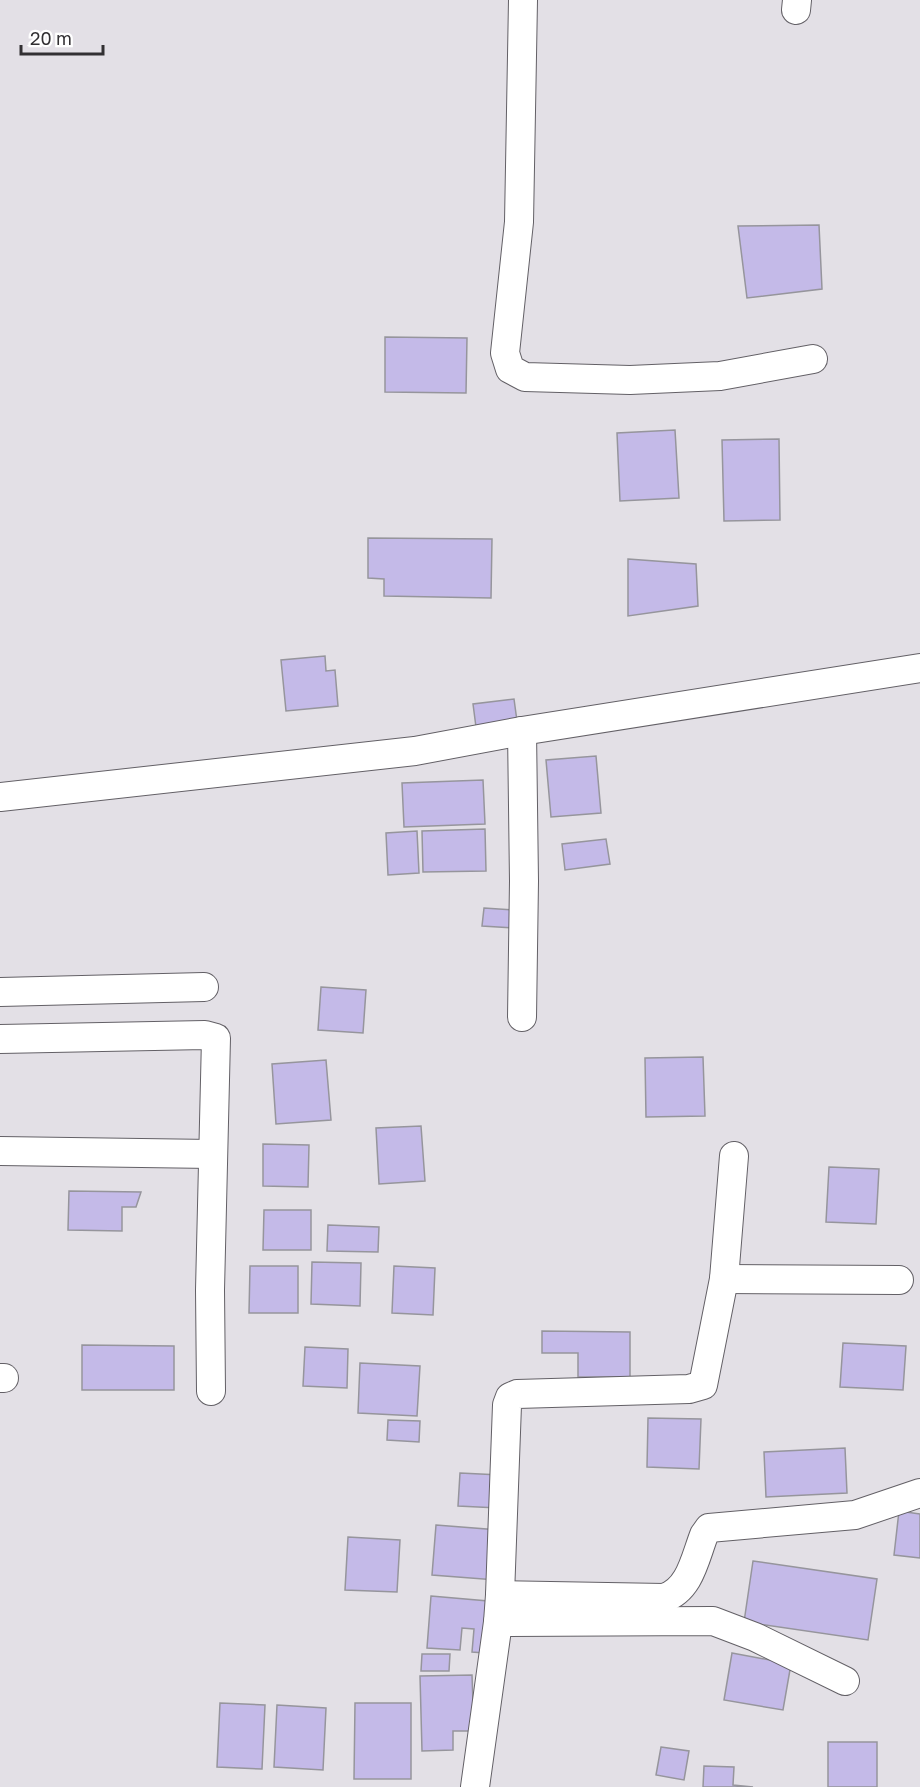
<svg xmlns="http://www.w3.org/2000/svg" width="920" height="1787" font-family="'Golos Text',sans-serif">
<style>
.building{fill:#c4bae8;stroke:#96959c;stroke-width:1.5}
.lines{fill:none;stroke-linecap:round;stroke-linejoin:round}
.minor-casing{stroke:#636066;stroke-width:30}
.minor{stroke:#fff;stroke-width:28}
</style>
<rect width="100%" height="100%" fill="#e3e0e6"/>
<g class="building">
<path d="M819,225L822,289L747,298L738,226Z"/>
<path d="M385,337L467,338L466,393L385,392Z"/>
<path d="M675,430L679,498L620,501L617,433Z"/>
<path d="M779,439L780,520L724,521L722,440Z"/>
<path d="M368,538L492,539L491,598L384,596V579L368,578Z"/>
<path d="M628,559L696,564L698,606L628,616Z"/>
<path d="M325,656L326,671L335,670L338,706L286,711L281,660Z"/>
<path d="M514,699L517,721L476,727L473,704Z"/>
<path d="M596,756L601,813L551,817L546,760Z"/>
<path d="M483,780L485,824L404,827L402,783Z"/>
<path d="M485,829L486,871L423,872L422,831Z"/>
<path d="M417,831L419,873L388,875L386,833Z"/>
<path d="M606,839L610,864L565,870L562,844Z"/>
<path d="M484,908L513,910L512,928L482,926Z"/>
<path d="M321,987L366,990L363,1033L318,1030Z"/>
<path d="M703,1057L705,1116L646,1117L645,1058Z"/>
<path d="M326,1060L331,1120L276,1124L272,1064Z"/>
<path d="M421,1126L425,1181L379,1184L376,1128Z"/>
<path d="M263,1144L309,1145L308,1187L263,1186Z"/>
<path d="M829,1167L879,1169L876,1224L826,1222Z"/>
<path d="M69,1191L141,1192L136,1207H122V1231L68,1230Z"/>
<path d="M264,1210H311V1250H263Z"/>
<path d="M328,1225L379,1227L378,1252L327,1251Z"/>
<path d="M312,1262L361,1263L360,1306L311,1304Z"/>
<path d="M250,1266H298V1313H249Z"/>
<path d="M394,1266L435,1268L433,1315L392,1313Z"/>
<path d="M542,1331L630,1332V1377H578V1353H542Z"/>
<path d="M843,1343L906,1346L903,1390L840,1387Z"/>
<path d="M82,1345L174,1346V1390H82Z"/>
<path d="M305,1347L348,1349L347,1388L303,1386Z"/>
<path d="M360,1363L420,1366L417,1416L358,1413Z"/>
<path d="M648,1418L701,1419L699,1469L647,1467Z"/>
<path d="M388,1420L420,1421L419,1442L387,1440Z"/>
<path d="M845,1448L847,1493L766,1497L764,1452Z"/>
<path d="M460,1473L500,1475L498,1508L458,1506Z"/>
<path d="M899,1511L920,1514V1558L894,1555Z"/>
<path d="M436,1525L499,1530L496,1580L432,1575Z"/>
<path d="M348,1537L400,1540L397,1592L345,1590Z"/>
<path d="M753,1561L877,1579L868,1640L744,1622Z"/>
<path d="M431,1596L488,1601L484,1653L472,1652L474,1629L462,1628L460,1650L427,1648Z"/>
<path d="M732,1653L791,1664L783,1710L724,1700Z"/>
<path d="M422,1654H450L449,1671H421Z"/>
<path d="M472,1675L474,1731H453V1750L422,1751L420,1676Z"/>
<path d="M220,1703L265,1705L262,1769L217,1767Z"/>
<path d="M355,1703H411V1779H354Z"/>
<path d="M277,1705L326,1708L323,1770L274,1767Z"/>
<rect x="828" y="1742" width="49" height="45"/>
<path d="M661,1747L689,1751L684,1780L656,1775Z"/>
<path d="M704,1766L734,1767L733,1785L753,1787H703Z"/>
</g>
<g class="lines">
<defs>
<g id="minor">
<path d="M523,0L519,222L505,353L510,369L525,377L630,380L720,376L813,359"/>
<path d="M796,10L797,0"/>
<path d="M0,797L415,751L522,731L920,668"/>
<path d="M0,992L204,987"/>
<path d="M522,1017L524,881L522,731"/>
<path d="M0,1039L205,1035L216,1038L210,1290L211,1391"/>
<path d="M0,1151L212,1154"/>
<path d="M724,1279L899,1280"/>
<path d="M0,1378H4"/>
<path d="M500,1595L507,1405L510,1397L517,1394L689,1389L703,1385L724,1279L734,1156"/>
<path d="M498,1622L713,1621L755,1637L845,1681"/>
<path d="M475,1787L498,1622L500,1595L664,1598C690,1590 695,1558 704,1535L709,1528L855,1515L920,1493"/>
</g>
</defs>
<use href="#minor" class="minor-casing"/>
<use href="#minor" class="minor"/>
</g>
<path d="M21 45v9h82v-9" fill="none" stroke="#323033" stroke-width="3"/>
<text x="30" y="45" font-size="18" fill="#323033" stroke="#ffffff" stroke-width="4.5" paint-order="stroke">20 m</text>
</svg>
